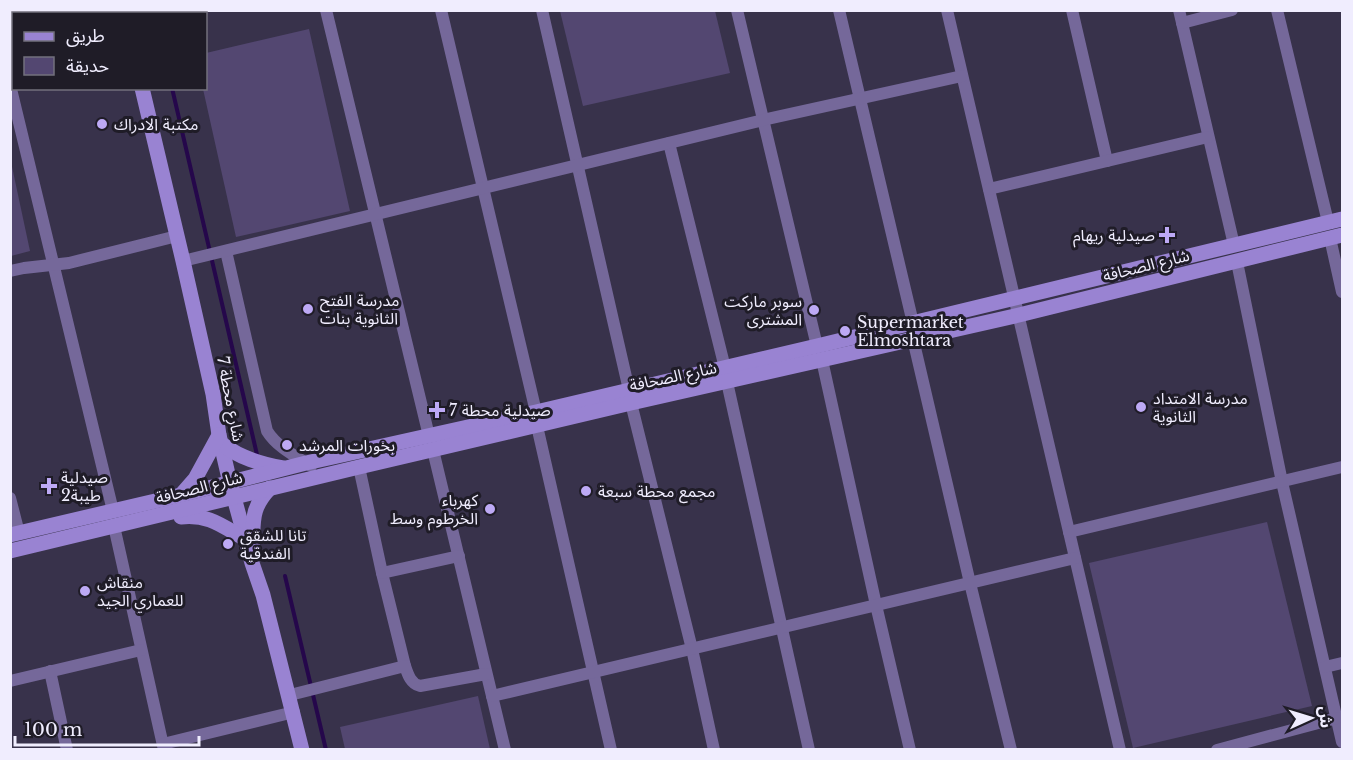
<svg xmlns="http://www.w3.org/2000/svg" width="1353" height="760" font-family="'Libre Baskerville','Noto Sans Arabic',serif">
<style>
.green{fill:#534771}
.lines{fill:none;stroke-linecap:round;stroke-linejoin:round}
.stream{stroke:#25074b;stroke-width:4}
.street{stroke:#75689a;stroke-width:12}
.secondary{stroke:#9983d2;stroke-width:15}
.poi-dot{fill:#bda9f5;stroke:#1f1c27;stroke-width:2}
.labels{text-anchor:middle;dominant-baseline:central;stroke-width:6;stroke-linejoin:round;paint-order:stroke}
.poi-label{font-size:16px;fill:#f0edfe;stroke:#1f1c27;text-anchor:start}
.street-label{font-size:16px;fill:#f0edfe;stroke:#1f1c27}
</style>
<rect width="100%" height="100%" fill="#38324b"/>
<g class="green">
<path d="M560,11H715L730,73L583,106Z"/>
<path d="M309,29L350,211L236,237L203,89L206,88V53Z"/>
<path d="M11,162L30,251L11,256H10Z"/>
<path d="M1267,522L1312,706L1133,748L1089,563Z"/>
<path d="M478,696L490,749H345L340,727Z"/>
</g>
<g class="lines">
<g class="stream">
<path d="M153,10L154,14"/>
<path d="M172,88L258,459"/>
<path d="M285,576L326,750"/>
</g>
<g class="street">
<path d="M326,10L429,436"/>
<path d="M441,10L536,412"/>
<path d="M542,10L629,390"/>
<path d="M737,10L817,346"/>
<path d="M839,10L913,323"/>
<path d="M947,10L1120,750"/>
<path d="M1072,10L1107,161"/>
<path d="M1179,10L1234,245"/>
<path d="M1277,10L1328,222"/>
<path d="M85,14L97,10"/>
<path d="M1182,23L1232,10"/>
<path d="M10,33L14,32"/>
<path d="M10,85L113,511"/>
<path d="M669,143L725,368"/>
<path d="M989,189L1208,137"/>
<path d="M1330,238L1342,292"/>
<path d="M226,251L267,431C277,447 295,456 311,466"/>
<path d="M183,261L763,120L962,76"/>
<path d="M1237,262L1282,482L1342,742"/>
<path d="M10,271L24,268L69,263L177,236"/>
<path d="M913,339L970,583L1011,750"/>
<path d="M822,360L876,605L910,750"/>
<path d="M727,382L809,750"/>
<path d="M631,403L692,649L714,750"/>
<path d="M537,426L611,750"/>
<path d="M433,450L505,750"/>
<path d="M359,467L382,573L405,666"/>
<path d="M10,498L19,533"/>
<path d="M114,526L164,750"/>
<path d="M1069,532L1342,467"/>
<path d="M382,573L459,556"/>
<path d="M1325,667L1342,663"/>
<path d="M50,671L67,750"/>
<path d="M10,681L141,650"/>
<path d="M290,695L405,666C408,675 411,684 420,686L486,674"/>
<path d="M492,696L1075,558"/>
<path d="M163,744L294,712"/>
<path d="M1217,750L1337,718"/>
</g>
<g class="secondary">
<path d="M124,10V14"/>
<path d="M142,88L183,261L213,394L219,435L230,483L252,563L263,595L302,750"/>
<path d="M222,444C240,458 260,464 283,468"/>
<path d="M181,495L195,479L219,435"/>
<path d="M181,517C209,514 222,526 245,539"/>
<path d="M10,535L181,495L306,463L536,412L817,346L1342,219"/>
<path d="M252,548C254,521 250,509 270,488"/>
<path d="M10,551L359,467L631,403L1019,315L1342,235"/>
</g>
</g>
<g class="poi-dot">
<circle cx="102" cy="124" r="6"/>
<path d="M1164 226h6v6h6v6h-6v6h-6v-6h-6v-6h6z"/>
<circle cx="308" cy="309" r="6"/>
<circle cx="814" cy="310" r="6"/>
<circle cx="845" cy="331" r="6"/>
<circle cx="1141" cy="407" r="6"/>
<path d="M434 401h6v6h6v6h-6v6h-6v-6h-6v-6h6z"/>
<circle cx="287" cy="445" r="6"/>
<path d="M46 477h6v6h6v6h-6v6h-6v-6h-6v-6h6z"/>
<circle cx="586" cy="491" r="6"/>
<circle cx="490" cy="509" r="6"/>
<circle cx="228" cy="544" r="6"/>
<circle cx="85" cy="591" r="6"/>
</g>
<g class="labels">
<g class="poi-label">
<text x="114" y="124">مكتبة الادراك</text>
<text x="1155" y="235" text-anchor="end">صيدلية ريهام</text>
<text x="320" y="300">مدرسة الفتح<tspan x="320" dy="18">الثانوية بنات</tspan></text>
<text x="802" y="301" text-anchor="end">سوبر ماركت<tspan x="802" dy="18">المشترى</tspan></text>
<text x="857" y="322">Supermarket<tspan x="857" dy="18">Elmoshtara</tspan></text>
<text x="1153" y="398">مدرسة الامتداد<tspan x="1153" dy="18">الثانوية</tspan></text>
<text x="449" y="410">صيدلية محطة 7</text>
<text x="299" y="445">بخورات المرشد</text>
<text x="61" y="477">صيدلية<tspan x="61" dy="18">طيبة2</tspan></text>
<text x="598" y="491">مجمع محطة سبعة</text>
<text x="478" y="500" text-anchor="end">كهرباء<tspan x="478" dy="18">الخرطوم وسط</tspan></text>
<text x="240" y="535">تانا للشقق<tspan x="240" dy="18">الفندقية</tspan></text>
<text x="97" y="582">منقاش<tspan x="97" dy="18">للعماري الجيد</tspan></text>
</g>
<g class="street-label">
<text transform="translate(1146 265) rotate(-14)">شارع الصحافة</text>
<text transform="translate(673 376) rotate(-12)">شارع الصحافة</text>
<text transform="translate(231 399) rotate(79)">شارع محطة 7</text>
<text transform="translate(199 487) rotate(-14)">شارع الصحافة</text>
</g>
</g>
<rect width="1353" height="760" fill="none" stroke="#f0edfe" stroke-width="24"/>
<rect x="12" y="12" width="195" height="78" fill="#1f1c27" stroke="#73707d" stroke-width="1.5"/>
<rect x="24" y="32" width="30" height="9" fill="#9983d2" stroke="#73707d" stroke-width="1.5"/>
<text x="66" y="42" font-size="18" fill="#f0edfe">طريق</text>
<rect x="24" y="57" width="30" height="18" fill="#534771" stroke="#73707d" stroke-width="1.5"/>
<text x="66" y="72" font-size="18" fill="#f0edfe">حديقة</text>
<g transform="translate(1311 718) rotate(86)" stroke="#1f1c27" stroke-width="4.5" paint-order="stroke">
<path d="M0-4.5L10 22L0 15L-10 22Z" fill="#f0edfe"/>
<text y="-9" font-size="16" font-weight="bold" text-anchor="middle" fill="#f0edfe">ش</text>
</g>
<path d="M15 736v9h184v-9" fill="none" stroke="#f0edfe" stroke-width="3"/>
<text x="24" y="736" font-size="18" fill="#f0edfe" stroke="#1f1c27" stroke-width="4.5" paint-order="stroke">100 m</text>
</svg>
